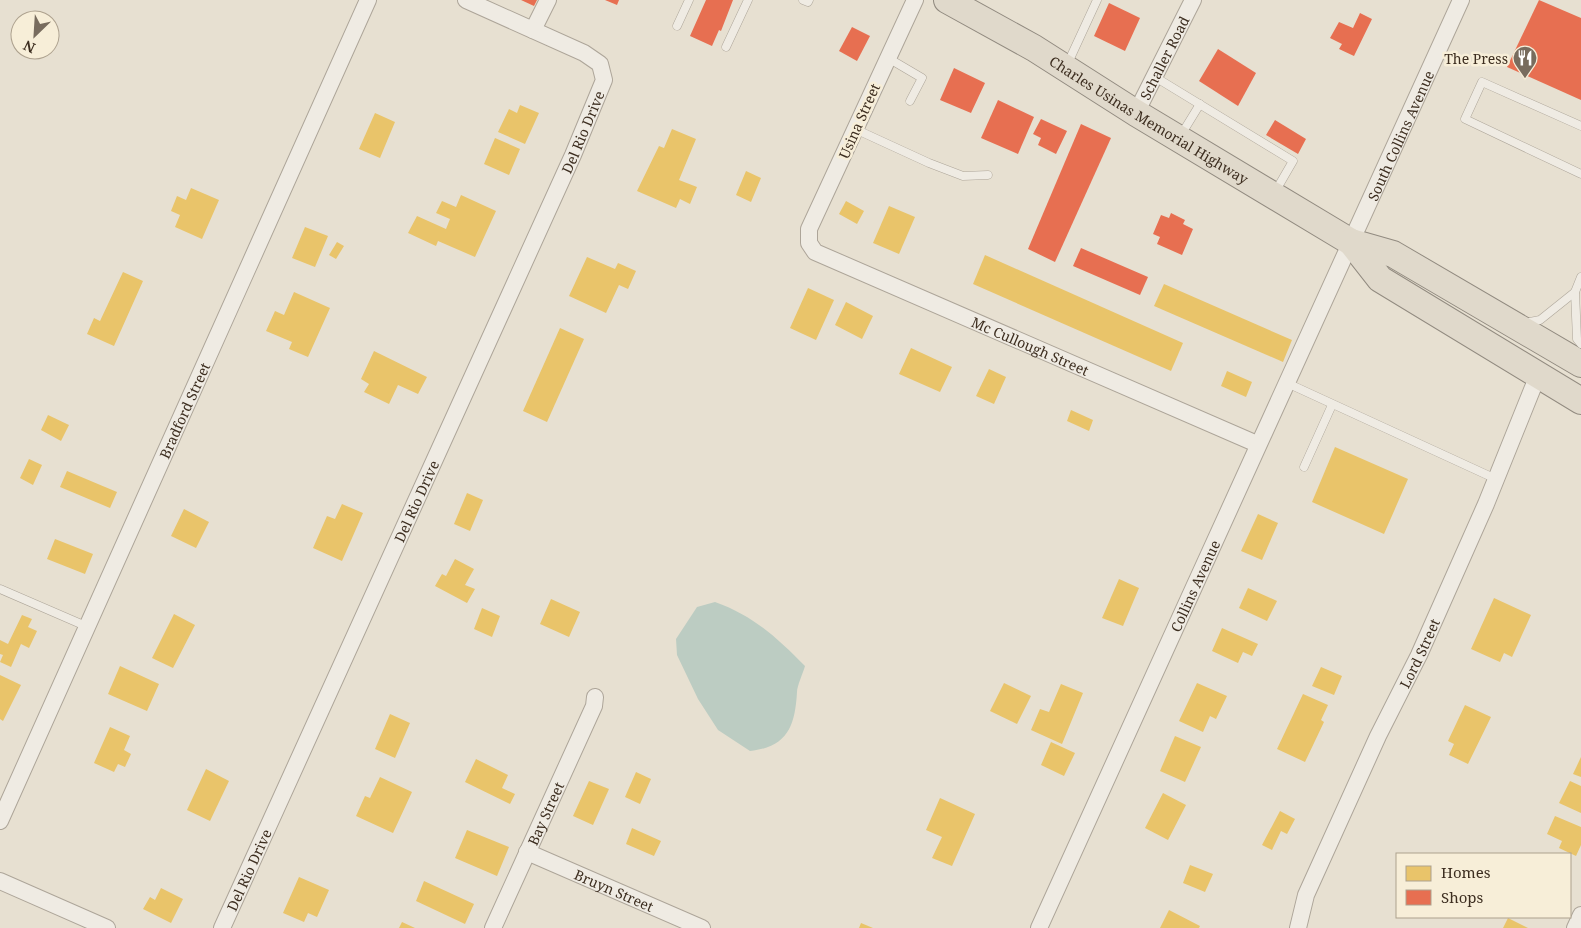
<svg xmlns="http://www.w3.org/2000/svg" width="1581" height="928" font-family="'Noto Serif',serif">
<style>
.water{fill:#bcccc2}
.homes{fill:#e9c46a}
.shops{fill:#e76f51}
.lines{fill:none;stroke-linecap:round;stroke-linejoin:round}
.service-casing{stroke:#ada599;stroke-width:9}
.minor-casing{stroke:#ada599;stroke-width:18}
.trunk-casing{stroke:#928b80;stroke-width:28}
.service{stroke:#efebe3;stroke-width:8}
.minor{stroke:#efebe3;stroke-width:16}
.trunk{stroke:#e0d9cb;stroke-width:26}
.labels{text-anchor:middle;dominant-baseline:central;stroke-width:5;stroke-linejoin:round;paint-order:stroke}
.street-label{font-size:14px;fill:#3d2e20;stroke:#f7eed8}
.poi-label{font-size:14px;fill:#3d2e20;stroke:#f7eed8;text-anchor:end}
</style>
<rect width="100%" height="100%" fill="#e7e0d1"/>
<path class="water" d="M715,602C754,616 776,637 805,666C803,673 797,686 797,692C795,727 787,747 750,751L718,730L698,699L677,655L676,639L697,607Z"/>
<g class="homes">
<path d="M520,105L539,113L525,144L498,132L509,109L517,113Z"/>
<path d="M375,113L395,122L380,158L359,149Z"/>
<path d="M672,129L696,139L679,180L697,187L690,204L680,199L676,208L637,191L659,146L664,148Z"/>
<path d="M495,138L520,149L509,175L484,164Z"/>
<path d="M746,171L761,178L751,202L736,195Z"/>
<path d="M191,188L219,200L202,239L175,227L180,215L171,211L177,196L186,200Z"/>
<path d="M461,195L496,211L475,257L438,241L436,246L408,233L417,216L446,229L450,219L436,213L442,201L456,207Z"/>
<path d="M846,201L864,211L857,224L839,214Z"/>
<path d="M889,206L915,217L899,254L873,243Z"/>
<path d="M305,227L328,236L315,267L292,258Z"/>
<path d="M337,242L344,246L336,259L329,255Z"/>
<path d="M985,255L1183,343L1171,371L973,284Z"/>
<path d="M587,257L615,269L618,263L636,271L628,289L619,285L606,313L569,296Z"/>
<path d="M123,272L143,281L114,346L87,334L94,318L100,321Z"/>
<path d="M1164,284L1292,340L1283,362L1154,306Z"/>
<path d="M808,288L834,300L816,340L790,328Z"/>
<path d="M294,292L330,308L308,357L289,349L292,342L266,331L275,311L284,315Z"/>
<path d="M846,302L873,316L862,339L835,325Z"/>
<path d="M560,328L584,339L547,422L523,411Z"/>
<path d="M911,348L952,367L940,392L899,374Z"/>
<path d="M374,351L427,377L418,394L398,385L389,404L364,392L369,384L361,379Z"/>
<path d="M989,369L1006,377L994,404L976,396Z"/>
<path d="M1227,371L1252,382L1246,397L1221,386Z"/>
<path d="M1071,410L1093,420L1089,431L1067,421Z"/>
<path d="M48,415L69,425L61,441L41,430Z"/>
<path d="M1335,447L1408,479L1384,534L1312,502Z"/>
<path d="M29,459L42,465L33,485L20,478Z"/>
<path d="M67,471L117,492L110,508L60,487Z"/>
<path d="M467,493L483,500L470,531L454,524Z"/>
<path d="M342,504L363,513L342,561L313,548L327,516L335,519Z"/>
<path d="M184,509L209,522L196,548L171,536Z"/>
<path d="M1258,514L1278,523L1262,560L1241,551Z"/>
<path d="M55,539L93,554L85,574L47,559Z"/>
<path d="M455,559L474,569L465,585L475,589L467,603L435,586L442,574L446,576Z"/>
<path d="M1119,579L1139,588L1123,626L1102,618Z"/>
<path d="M1248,588L1277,601L1267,621L1239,608Z"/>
<path d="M1494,598L1531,615L1512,657L1504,653L1500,662L1471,649Z"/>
<path d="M551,599L580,612L569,637L540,624Z"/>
<path d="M482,608L500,616L492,637L474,629Z"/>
<path d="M174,614L195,625L173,668L152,658Z"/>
<path d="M22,615L32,619L28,627L37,631L29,648L21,644L11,667L0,662L3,655L0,654V640L8,644Z"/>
<path d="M1222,628L1258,644L1252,656L1243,652L1238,663L1212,651Z"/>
<path d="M120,666L159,684L147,711L108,694Z"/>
<path d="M1321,667L1342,676L1334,695L1312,686Z"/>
<path d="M0,675L21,685L3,721L0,719Z"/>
<path d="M1004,683L1031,696L1017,724L990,711Z"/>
<path d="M1197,683L1227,696L1216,719L1210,716L1203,732L1179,721Z"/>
<path d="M1061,684L1083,693L1062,744L1031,730L1040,709L1049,712Z"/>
<path d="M1303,694L1328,705L1321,720L1324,722L1305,762L1277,749Z"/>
<path d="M1465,705L1491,717L1468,764L1449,755L1454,744L1448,741Z"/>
<path d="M390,714L410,723L395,758L375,749Z"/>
<path d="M110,727L130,736L124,750L131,754L125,767L118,764L114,772L94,763Z"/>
<path d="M1175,736L1201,747L1185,782L1160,771Z"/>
<path d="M1051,742L1075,753L1064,776L1041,765Z"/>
<path d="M1581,757V777L1573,774Z"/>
<path d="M476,759L508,775L502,788L515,794L510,804L465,782Z"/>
<path d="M206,769L229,781L210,821L187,810Z"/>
<path d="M636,772L651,779L640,804L625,797Z"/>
<path d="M380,777L412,792L393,833L356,816L365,796L370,798Z"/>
<path d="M589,781L609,789L593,825L573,816Z"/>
<path d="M1570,781L1581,786V813L1559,803Z"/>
<path d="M1163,793L1186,805L1168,840L1145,828Z"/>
<path d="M940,798L975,814L952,866L932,858L942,837L926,830Z"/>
<path d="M1280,811L1295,819L1287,834L1281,831L1272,850L1262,845Z"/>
<path d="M1555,816L1581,827V845L1576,856L1559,848L1562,841L1547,834Z"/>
<path d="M632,828L661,841L654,856L626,844Z"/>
<path d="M467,830L509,847L497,876L455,858Z"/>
<path d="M1190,865L1213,874L1205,892L1183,883Z"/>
<path d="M299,877L329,890L317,917L308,913L304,922L283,913Z"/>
<path d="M424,881L474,904L465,924L416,901Z"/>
<path d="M161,888L183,899L171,923L143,909L150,897L155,900Z"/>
<path d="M1169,910L1200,926L1199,928H1160Z"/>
<path d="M1508,918L1528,928H1503Z"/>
<path d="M402,922L415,928H399Z"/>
<path d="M861,923L873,928H859Z"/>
</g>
<g class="shops">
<path d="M521,0H537L534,6Z"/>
<path d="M605,0H619L617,5Z"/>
<path d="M706,0H733L721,31L719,30L712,46L690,36Z"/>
<path d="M1539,0L1581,18V100L1507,67Z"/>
<path d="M1109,3L1140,18L1125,51L1094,36Z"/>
<path d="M1360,13L1372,19L1354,56L1339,49L1342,44L1330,38L1339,22L1353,28Z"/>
<path d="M852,27L870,36L857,61L839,51Z"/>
<path d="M1218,49L1256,73L1238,106L1199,81Z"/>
<path d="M954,68L985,83L971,113L940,100Z"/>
<path d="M998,100L1034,117L1018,154L981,138Z"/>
<path d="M1041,119L1067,131L1056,154L1038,145L1041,138L1033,134Z"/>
<path d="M1275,120L1306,139L1298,154L1266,135Z"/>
<path d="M1081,124L1111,138L1055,262L1028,249Z"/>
<path d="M1171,213L1185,220L1183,224L1193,229L1182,255L1157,244L1160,237L1153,234L1161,215L1169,218Z"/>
<path d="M1081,248L1148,277L1140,295L1073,266Z"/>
</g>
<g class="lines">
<defs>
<g id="service">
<path d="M803,0L808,2L809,0"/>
<path d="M677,26L689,0"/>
<path d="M726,47L748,0"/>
<path d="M888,58L922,78L910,101"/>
<path d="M1067,65L1097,0"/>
<path d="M1155,77L1293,161L1275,192"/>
<path d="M1581,126L1482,82L1465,119L1581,174"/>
<path d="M855,129L929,163L963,176L988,175"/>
<path d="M1181,135L1200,104"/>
<path d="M1581,277L1575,292L1577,339L1581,344"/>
<path d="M1524,323L1540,320L1575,292"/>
<path d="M1287,383L1496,479"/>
<path d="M1304,467L1332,405"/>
<path d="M0,589L88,627"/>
</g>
<g id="minor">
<path id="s1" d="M915,0L809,229V243L815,252L1257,444"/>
<path d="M533,30L548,0"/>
<path id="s2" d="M1136,113L1193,0"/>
<path id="s3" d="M0,821L368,0"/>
<path id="s4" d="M527,852L702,928"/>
<path d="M0,881L107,928"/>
<path id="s5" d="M222,928L573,155L604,80L600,64L584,53L466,0"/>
<path id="s6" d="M493,928L594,706L595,697"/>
<path id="s7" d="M1039,928C1178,618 1323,310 1461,0"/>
<path id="s8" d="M1298,928L1306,895L1378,736L1419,655L1486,504L1538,375"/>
<path d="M1575,928L1581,915"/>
</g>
<g id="trunk">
<path id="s9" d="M947,0L1034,48L1136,113L1351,242L1393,254L1581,364"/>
<path d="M1351,242L1380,279L1581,401"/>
</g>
</defs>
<use href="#service" class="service-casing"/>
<use href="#minor" class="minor-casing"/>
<use href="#trunk" class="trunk-casing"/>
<use href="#service" class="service"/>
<use href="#minor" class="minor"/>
<use href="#trunk" class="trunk"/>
</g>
<defs>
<symbol id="restaurant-pin" viewBox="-11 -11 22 30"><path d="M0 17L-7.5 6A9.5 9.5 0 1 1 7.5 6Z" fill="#786c5e" stroke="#f7eed8"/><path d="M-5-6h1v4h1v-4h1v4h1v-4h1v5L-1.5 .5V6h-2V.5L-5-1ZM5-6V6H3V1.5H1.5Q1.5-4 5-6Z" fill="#fff"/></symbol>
</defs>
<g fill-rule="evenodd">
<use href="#restaurant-pin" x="1511" y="44" width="28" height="38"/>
</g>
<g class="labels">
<g class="street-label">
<text stroke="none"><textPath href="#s2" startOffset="62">Schaller Road</textPath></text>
<text stroke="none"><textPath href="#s9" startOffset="235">Charles Usinas Memorial Highway</textPath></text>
<text transform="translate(859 121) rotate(-66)">Usina Street</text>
<text stroke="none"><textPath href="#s5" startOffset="874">Del Rio Drive</textPath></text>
<text stroke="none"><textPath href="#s7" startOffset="871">South Collins Avenue</textPath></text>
<text stroke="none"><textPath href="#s1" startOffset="512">Mc Cullough Street</textPath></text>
<text stroke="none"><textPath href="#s3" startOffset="450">Bradford Street</textPath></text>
<text stroke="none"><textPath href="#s5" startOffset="469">Del Rio Drive</textPath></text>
<text stroke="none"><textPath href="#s7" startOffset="376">Collins Avenue</textPath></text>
<text stroke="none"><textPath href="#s8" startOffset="301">Lord Street</textPath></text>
<text stroke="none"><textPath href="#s6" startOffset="126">Bay Street</textPath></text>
<text stroke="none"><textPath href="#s5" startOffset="64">Del Rio Drive</textPath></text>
<text stroke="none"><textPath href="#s4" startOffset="95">Bruyn Street</textPath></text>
</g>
<g class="poi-label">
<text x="1508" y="58">The Press</text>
</g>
</g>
<rect x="1396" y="853" width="175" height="65" fill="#f7eed8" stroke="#ada18e"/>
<rect x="1406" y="866" width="25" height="15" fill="#e9c46a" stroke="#ada18e"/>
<text x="1441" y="878" font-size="15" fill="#3d2e20">Homes</text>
<rect x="1406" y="890" width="25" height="15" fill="#e76f51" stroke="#ada18e"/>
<text x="1441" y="903" font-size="15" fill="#3d2e20">Shops</text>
<g transform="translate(35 35) rotate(205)"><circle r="24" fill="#f7eed8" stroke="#ada18e"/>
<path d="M0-4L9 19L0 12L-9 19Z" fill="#786c5e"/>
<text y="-8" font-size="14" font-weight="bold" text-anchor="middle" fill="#3d2e20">N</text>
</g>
</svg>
